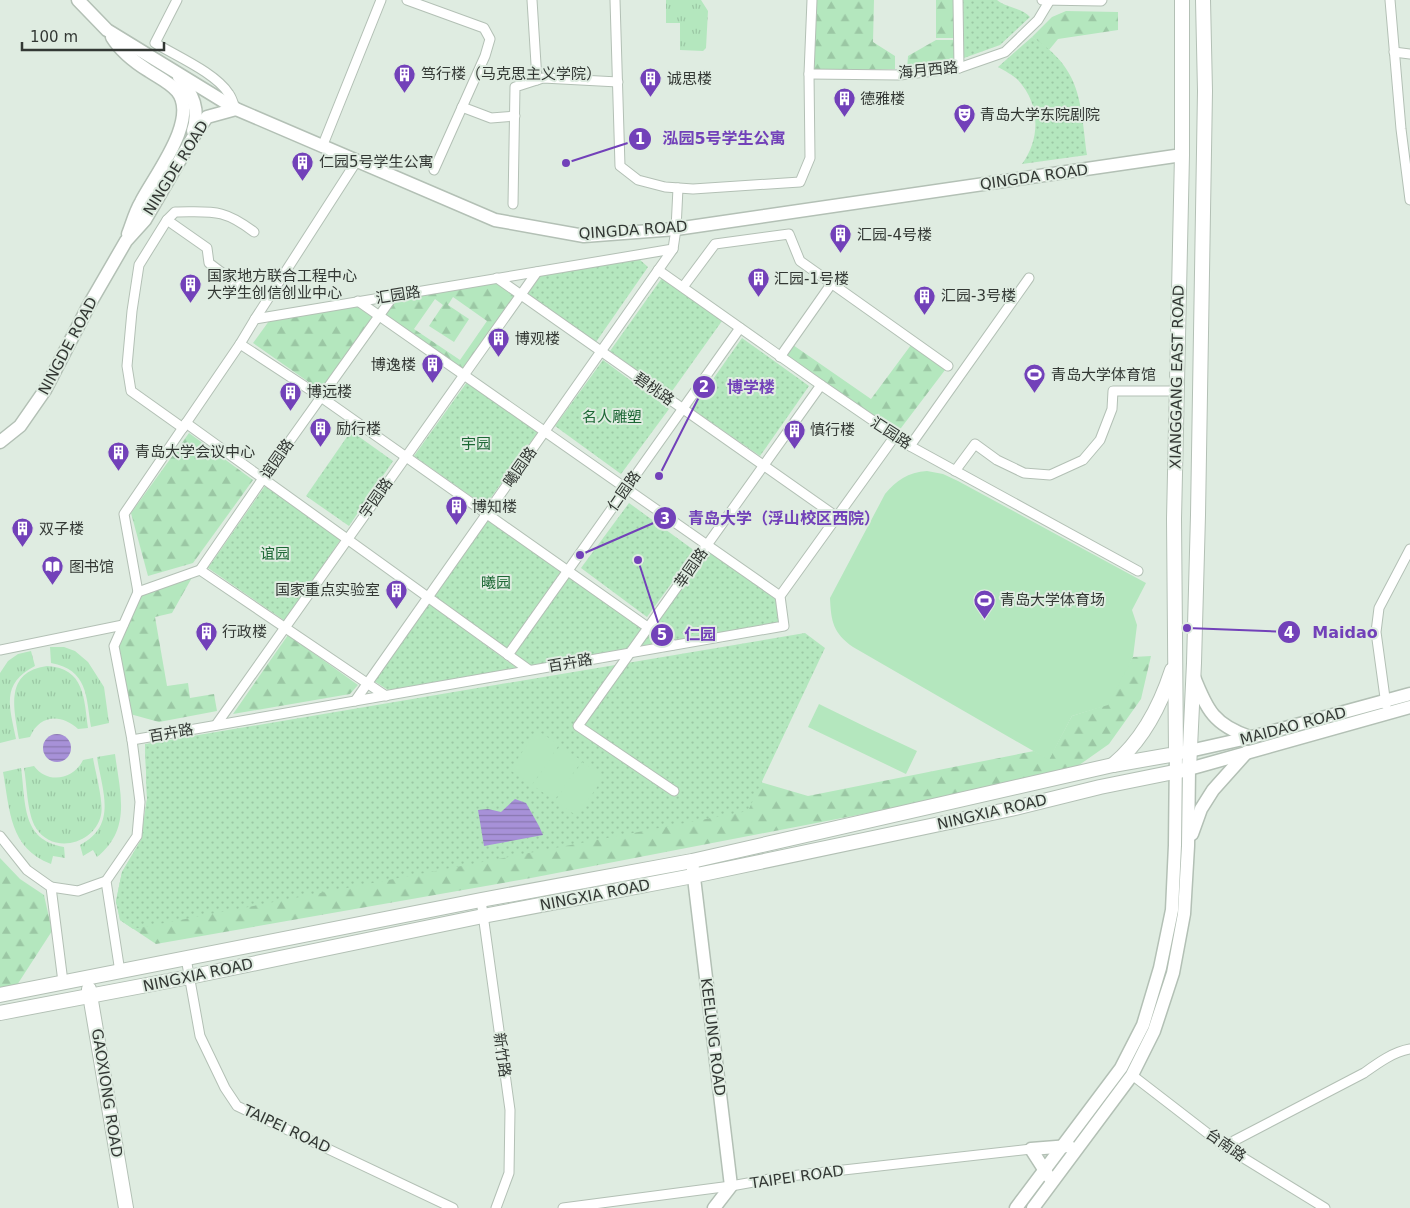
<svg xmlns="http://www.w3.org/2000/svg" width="1410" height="1208" font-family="'DejaVu Sans','Noto Sans SC',sans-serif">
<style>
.grass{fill:url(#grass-tufts)}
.forest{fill:url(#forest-firs);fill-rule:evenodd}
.park{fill:url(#park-dots)}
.pitch{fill:#b4e7be}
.water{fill:url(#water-rules)}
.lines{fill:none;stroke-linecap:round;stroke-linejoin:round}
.street-casing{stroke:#b3c0b5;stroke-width:11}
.secondary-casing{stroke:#b3c0b5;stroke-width:15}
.primary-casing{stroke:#b3c0b5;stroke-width:16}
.street{stroke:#fff;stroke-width:9}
.secondary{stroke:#fff;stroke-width:12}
.primary{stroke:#fff;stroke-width:14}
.labels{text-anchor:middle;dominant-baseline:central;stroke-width:4;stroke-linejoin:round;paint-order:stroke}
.street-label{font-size:15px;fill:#333834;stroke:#dfece1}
.poi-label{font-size:15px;fill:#333834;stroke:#dfece1;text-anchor:start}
.park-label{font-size:15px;fill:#1d6735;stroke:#dfece1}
.leader{fill:none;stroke:#7241b9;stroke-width:2}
.callout-dot{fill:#7241b9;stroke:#dfece1;stroke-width:2}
.mark-label{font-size:15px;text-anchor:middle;font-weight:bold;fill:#fff}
.callout-label{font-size:16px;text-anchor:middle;font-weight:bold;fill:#7241b9;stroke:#dfece1;stroke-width:4;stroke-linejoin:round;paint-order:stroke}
</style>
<defs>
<pattern id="grass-tufts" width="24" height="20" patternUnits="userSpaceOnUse" patternTransform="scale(1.25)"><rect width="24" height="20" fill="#b4e7be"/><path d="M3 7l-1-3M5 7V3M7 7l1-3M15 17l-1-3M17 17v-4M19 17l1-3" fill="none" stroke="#9bc7a4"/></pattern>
<pattern id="forest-firs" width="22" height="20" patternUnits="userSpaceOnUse" patternTransform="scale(1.25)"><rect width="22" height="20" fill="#b4e7be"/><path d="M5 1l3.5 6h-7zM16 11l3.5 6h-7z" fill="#9bc7a4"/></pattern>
<pattern id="park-dots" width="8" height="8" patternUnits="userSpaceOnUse" patternTransform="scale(1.25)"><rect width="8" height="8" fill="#b4e7be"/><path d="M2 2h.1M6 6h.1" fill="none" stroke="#9bc7a4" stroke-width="1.8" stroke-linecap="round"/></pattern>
<pattern id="water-rules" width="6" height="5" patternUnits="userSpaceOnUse" patternTransform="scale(1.25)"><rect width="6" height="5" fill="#a791d8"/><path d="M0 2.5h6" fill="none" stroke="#8977b0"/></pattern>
</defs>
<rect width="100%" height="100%" fill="#dfece1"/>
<g class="grass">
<path d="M666,0H701L708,11L706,48L703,51L680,50V23H666Z"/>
<path d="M50,647H64L75,651L88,662L104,687L109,723L91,727C86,696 88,670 51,663Z"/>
<path d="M31,651L35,666C0,684 10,707 16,739L0,743V673L8,661L18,654Z"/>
<path d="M47,666C85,668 84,699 88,728L78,729C61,713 39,715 30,737L19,739C14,708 4,672 47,666Z"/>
<path d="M115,754C120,793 132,829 97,857L93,850L83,856L80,845C118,825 102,791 97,757Z"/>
<path d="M93,758C95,771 104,802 101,815C95,844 53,855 36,828C27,814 27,785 24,768L34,766C48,785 74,779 83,760Z"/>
<path d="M21,768C26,803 21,840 64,847L65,858L53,856L51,864C9,848 10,810 3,772Z"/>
</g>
<g class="forest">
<path d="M817,0H874L873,42L895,56V69L814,71Z"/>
<rect x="936" y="0" width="19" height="38"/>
<path d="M1066,11L1118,12V30L1058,39L1049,50L1032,37L1052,17Z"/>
<path d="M936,40H955V65L907,70L908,56Z"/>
<path d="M495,282L516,296L463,370L383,316L396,298ZM453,297L487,321L460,360L414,329L435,299L443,305L429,326L454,342L469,319L448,305Z"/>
<path d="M356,306L374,318L320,390L253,343L269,321Z"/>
<path d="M793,345L871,399L911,345L945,370L898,432L786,355Z"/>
<path d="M189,433L253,480L193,563L148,576L131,513Z"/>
<path d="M194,574L172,613L155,617L167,686L188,683L190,698L214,694L217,711L159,722L130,714L116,646L140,593Z"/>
<path d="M288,635L358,685L350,694L233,714Z"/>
<path d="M1151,656L1141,699L1109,744L1065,775L531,878L156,944L120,920L116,901L122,872L141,840L147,799L145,744L709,767L808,796L1034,751L1049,759L1072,716L1103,706L1133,657Z"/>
<path d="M0,858L20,879L44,895L52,931L17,985L0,988Z"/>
</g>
<g class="park">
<path d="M963,0H997C1007,8 1022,8 1030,17L1000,45L964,58Z"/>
<path d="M1032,37C1082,69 1080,101 1087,155L1022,164C1041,138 1040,104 1018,80C1013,75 1005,71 998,67Z"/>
<path d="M639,259L648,267L596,342L526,294L538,275Z"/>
<path d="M662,278L722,321L670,394L610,351Z"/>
<path d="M742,338L809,386L760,456L692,409Z"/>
<path d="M603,360L669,409L621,474L555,426Z"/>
<path d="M467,382L538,432L485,506L414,456Z"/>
<path d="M351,431L393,461L349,526L306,496Z"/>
<path d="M265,486L341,539L285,621L208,568Z"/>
<path d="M629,503L695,551L647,617L581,568Z"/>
<path d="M488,518L662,642L530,666L432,596Z"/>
<path d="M708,548L778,598L781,625L674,641L653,626Z"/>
<path d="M429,604L517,668L388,690L374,681Z"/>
<path d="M805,633L825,648L748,811L133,929L120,920L116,901L122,872L141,840L147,799L145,744Z"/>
</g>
<g class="pitch">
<path d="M927,471L943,474L958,481L1146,583L1132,610L1137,625L1133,657L1108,705L1072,716L1049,760L853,647C833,633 831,621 830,598L885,494C896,481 908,472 927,471Z"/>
<path d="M819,704L868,728L863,737L868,728L917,751L906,774L808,727Z"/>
<path d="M537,730L559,745L532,785L510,770Z"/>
<path d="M560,746L582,761L554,800L532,785Z"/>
<path d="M582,762L604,777L577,816L555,801Z"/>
</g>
<g class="water">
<circle cx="57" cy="748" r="14"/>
<path d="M515,799L526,803L539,826L543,835L484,846L478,810L488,809L501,812Z"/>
</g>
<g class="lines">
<defs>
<g id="street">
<path d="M177,0L155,43C176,56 216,73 229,94C232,98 233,103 235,108"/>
<path d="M407,0L484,28L490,39L485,56L434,170"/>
<path d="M532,0L537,80"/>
<path d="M615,0L620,166L638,180L665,187L693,189L800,182L810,158L809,74L812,0"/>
<path d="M958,0L959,68"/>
<path d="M1042,0L1101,1L1102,0"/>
<path d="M1390,0L1401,129L1410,200"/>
<path d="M1394,52L1410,54"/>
<path d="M809,74L900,75L959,68L1005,52L1038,20L1050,0"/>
<path d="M462,107L491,118L515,116"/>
<path d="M322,147L381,0"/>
<path d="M513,204L515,87L543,78L618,82"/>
<path d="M167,220L175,212C212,212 223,208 254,232"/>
<path d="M658,270L821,385L910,446L1138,571"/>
<path d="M497,278L837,517"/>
<path d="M683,287L715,244L789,234L800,261L948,366"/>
<path d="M358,301L780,596"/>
<path d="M255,319L356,162"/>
<path d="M240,344L321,397L673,645"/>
<path d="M780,357L832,283"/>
<path d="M186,423L529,670"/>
<path d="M183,428L131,391L127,366L132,311L139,265L167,220L207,248L209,263L241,287"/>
<path d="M910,446L1029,278"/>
<path d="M955,471L975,444L997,460L1024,473L1050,475L1083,460L1100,440L1112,409L1113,391H1177"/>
<path d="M200,570L386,696"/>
<path d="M138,592L124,514L240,344L255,319L673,249"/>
<path d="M138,592L200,570L264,477L394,295"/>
<path d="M0,650L123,625"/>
<path d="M508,655L740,328"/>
<path d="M355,701L673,249L676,229L678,188"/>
<path d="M1386,705L1376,632L1379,608L1410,549"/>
<path d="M216,725L537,272"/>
<path d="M132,740L784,626L780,596L895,436"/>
<path d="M674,791L578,726L821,385"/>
<path d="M0,836L27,870L51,887L63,982"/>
<path d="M51,887L78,891L106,881"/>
<path d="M481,900L510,1110L509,1173L496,1208"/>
<path d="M186,958L200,1036L225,1088L237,1106L453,1208"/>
<path d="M120,972L106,881L137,836L140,802L132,740L114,646L138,592"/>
<path d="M1132,1075L1224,1146L1325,1208"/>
<path d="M1224,1146L1364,1073C1378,1063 1393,1052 1410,1049"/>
<path d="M563,1208L731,1186L781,1177L1031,1149"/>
</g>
<g id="secondary">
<path d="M78,0L107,30L236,109L495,220L584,236L676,229L1182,155"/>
<path d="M112,37C120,50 136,63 149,71C158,77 169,82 177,91C200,119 154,176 141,202C135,212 132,224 128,234"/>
<path d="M179,77C193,94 200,110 193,131"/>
<path d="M0,442L20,426L45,390L89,305L126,241L145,220L195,134L207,117L236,109"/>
<path d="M1194,677C1207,710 1214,725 1250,737"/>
<path d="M1192,834L1201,809L1213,790L1247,752"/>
<path d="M692,861L731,1186L714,1208"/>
<path d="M1049,1177L1031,1149L1069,1146"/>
<path d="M1016,1208L1121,1068L1143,1025L1160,968L1172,910L1175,845L1176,754L1252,737L1410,694"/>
<path d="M1033,1208L1132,1075L1154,1031L1173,973L1184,914L1188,846L1189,769L1410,707"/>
</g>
<g id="primary">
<path d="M1113,765C1143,740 1160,707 1172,670"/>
<path d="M89,989L126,1208"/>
<path d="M0,995L481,900L692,861L1113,765L1176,754L1174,519L1182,155V0"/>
<path d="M0,1013L189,977L483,916L693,876L1011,809L1100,787L1189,769L1194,663L1198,515L1205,91L1203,0"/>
</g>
</defs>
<use href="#street" class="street-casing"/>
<use href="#secondary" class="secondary-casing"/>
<use href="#primary" class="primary-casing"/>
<use href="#street" class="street"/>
<use href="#secondary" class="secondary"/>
<use href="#primary" class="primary"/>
</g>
<defs>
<symbol id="building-pin" viewBox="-11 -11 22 30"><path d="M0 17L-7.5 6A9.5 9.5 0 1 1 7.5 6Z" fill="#7241b9" stroke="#dfece1"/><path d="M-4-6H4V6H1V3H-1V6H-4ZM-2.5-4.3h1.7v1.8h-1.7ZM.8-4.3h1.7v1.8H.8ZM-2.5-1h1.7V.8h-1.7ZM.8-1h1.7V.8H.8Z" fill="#fff"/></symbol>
<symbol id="theatre-pin" viewBox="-11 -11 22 30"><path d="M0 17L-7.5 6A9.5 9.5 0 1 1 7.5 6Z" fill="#7241b9" stroke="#dfece1"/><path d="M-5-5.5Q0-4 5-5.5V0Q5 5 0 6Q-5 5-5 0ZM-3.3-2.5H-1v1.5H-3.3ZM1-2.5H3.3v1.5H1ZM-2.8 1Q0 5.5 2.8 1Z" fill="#fff"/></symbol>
<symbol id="stadium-pin" viewBox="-11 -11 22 30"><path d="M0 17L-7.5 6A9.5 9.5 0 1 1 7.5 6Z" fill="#7241b9" stroke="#dfece1"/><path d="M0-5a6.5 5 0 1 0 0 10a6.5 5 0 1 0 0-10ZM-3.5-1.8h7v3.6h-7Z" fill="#fff"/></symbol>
<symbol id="library-pin" viewBox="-11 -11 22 30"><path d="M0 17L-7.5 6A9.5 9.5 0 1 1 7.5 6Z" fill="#7241b9" stroke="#dfece1"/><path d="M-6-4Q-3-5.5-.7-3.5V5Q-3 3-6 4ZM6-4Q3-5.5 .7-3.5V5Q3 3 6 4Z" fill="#fff"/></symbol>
</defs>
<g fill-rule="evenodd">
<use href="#building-pin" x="392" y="62" width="25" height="34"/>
<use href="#building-pin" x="638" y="66" width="25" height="34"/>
<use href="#building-pin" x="832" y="86" width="25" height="34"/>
<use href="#theatre-pin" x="952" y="102" width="25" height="34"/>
<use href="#building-pin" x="290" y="150" width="25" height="34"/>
<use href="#building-pin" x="828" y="222" width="25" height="34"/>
<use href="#building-pin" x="746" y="266" width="25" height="34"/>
<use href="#building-pin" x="178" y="272" width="25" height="34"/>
<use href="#building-pin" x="912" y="284" width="25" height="34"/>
<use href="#building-pin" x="486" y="326" width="25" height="34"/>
<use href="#building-pin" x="420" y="352" width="25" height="34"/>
<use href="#stadium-pin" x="1022" y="362" width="25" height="34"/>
<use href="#building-pin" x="278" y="380" width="25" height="34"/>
<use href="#building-pin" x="308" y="416" width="25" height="34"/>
<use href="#building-pin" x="782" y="418" width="25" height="34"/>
<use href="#building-pin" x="106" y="440" width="25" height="34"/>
<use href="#building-pin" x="444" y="494" width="25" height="34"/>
<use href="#building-pin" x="10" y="516" width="25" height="34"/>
<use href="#library-pin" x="40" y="554" width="25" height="34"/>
<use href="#building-pin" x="384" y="578" width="25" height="34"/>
<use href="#stadium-pin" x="972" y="588" width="25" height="34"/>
<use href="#building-pin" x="194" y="620" width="25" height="34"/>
</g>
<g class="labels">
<g class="street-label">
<text transform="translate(928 70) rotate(-6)">海月西路</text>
<text transform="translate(176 168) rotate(-58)">NINGDE ROAD</text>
<text transform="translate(1034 177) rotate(-8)">QINGDA ROAD</text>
<text transform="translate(633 230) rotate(-4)">QINGDA ROAD</text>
<text transform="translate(398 295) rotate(-9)">汇园路</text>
<text transform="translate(68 346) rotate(-62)">NINGDE ROAD</text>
<text transform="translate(1177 377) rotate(-89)">XIANGGANG EAST ROAD</text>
<text transform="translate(654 389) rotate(35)">碧桃路</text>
<text transform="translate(891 433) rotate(33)">汇园路</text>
<text transform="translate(277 459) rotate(-55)">谊园路</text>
<text transform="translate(520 467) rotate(-55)">曦园路</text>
<text transform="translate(624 491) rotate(-55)">仁园路</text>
<text transform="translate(376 498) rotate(-55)">宇园路</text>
<text transform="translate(691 568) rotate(-55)">莘园路</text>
<text transform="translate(570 663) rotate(-10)">百卉路</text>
<text transform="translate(1293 726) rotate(-15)">MAIDAO ROAD</text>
<text transform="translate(171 733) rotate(-10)">百卉路</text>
<text transform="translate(992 812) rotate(-13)">NINGXIA ROAD</text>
<text transform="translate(595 895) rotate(-11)">NINGXIA ROAD</text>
<text transform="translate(198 975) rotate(-12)">NINGXIA ROAD</text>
<text transform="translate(713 1037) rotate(83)">KEELUNG ROAD</text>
<text transform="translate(502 1055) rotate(82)">新竹路</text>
<text transform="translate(107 1093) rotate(81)">GAOXIONG ROAD</text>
<text transform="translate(287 1129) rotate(25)">TAIPEI ROAD</text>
<text transform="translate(1226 1145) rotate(35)">台南路</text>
<text transform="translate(797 1177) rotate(-8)">TAIPEI ROAD</text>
</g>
<g class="poi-label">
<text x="421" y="74">笃行楼（马克思主义学院）</text>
<text x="667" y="79">诚思楼</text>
<text x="860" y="99">德雅楼</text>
<text x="980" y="115">青岛大学东院剧院</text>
<text x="319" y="162">仁园5号学生公寓</text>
<text x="857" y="235">汇园-4号楼</text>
<text x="207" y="276">国家地方联合工程中心<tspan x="207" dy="17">大学生创信创业中心</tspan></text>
<text x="774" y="279">汇园-1号楼</text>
<text x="941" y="296">汇园-3号楼</text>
<text x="515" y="339">博观楼</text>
<text x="416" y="365" text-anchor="end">博逸楼</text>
<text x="1051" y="375">青岛大学体育馆</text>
<text x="307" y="392">博远楼</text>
<text x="336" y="429">励行楼</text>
<text x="810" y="430">慎行楼</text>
<text x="135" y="452">青岛大学会议中心</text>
<text x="472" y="507">博知楼</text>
<text x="39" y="529">双子楼</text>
<text x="69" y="567">图书馆</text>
<text x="380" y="590" text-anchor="end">国家重点实验室</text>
<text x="1000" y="600">青岛大学体育场</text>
<text x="222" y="632">行政楼</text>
</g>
<g class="park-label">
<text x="612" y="417">名人雕塑</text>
<text x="476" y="444">宇园</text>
<text x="275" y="554">谊园</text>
<text x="496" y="583">曦园</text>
</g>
</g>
<path class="leader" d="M566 163L640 139M659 476L704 387M580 555L665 518M1187 628L1289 632M638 560L662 635"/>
<g class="callout-dot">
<circle cx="566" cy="163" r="5"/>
<circle cx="659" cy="476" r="5"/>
<circle cx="580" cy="555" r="5"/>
<circle cx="1187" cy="628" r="5"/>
<circle cx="638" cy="560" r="5"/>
<circle cx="640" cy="139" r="12"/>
<circle cx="704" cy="387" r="12"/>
<circle cx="665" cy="518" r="12"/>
<circle cx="1289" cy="632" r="12"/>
<circle cx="662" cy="635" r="12"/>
</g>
<g class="mark-label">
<text x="640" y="144">1</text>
<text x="704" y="392">2</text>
<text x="665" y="524">3</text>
<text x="1289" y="638">4</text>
<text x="662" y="640">5</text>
</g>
<g class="callout-label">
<text x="724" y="144">泓园5号学生公寓</text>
<text x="751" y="393">博学楼</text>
<text x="784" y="524">青岛大学（浮山校区西院）</text>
<text x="1345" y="638">Maidao</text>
<text x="700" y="640">仁园</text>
</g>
<path d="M22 42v8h142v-8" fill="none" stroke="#333834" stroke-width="2.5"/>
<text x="30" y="42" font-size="15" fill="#333834" stroke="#dfece1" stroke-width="4" paint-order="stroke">100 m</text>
</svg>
